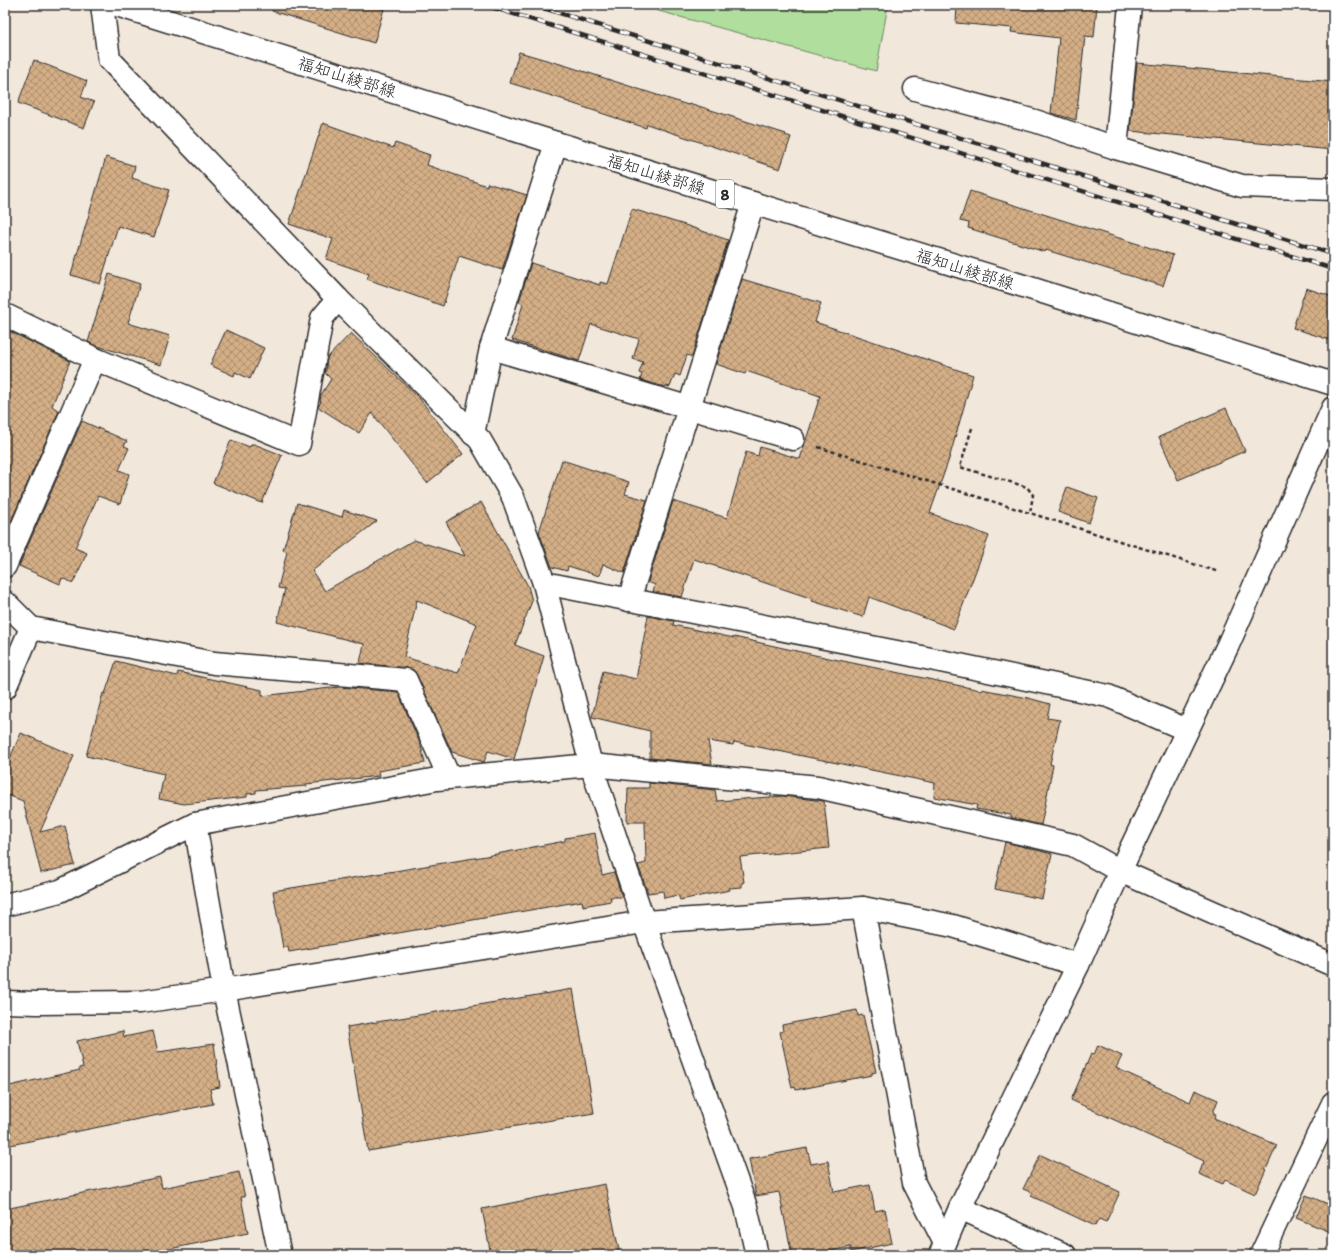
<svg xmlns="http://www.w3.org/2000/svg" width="1338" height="1260" font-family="Itim,'Klee One',sans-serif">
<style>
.garden{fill:#afde9d;stroke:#6d8464}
.building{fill:url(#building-cross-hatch);stroke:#2b2b2b;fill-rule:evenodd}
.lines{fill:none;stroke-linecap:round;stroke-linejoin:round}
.minor-casing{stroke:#2b2b2b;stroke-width:25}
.major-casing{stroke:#2b2b2b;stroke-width:25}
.path{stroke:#2b2b2b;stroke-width:2.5;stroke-dasharray:4 3;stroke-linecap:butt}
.minor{stroke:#fff;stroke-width:22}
.major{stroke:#fff;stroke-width:22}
.rail-casing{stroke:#2b2b2b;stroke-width:4.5}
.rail{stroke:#fff;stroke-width:3;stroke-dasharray:9;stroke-linecap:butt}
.labels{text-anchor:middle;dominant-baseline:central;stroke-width:4;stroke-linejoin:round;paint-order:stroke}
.shield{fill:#fff;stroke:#6b6b6b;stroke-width:1}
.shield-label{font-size:16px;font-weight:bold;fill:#2b2b2b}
.street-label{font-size:17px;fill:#2b2b2b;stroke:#fff}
</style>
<defs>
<pattern id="building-cross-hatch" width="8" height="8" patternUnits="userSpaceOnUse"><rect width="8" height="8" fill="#d4ae86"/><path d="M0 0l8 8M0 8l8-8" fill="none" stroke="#ac8e6e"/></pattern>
</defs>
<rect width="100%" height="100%" fill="#f2e7db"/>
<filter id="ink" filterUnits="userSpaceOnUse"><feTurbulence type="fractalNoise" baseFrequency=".025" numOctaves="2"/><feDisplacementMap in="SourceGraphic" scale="8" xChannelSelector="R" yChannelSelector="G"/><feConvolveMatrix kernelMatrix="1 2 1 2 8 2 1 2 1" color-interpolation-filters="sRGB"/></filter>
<g filter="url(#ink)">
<path class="garden" d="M637,5H888L876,71Z"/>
<g class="building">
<path d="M273,5H371L384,9L374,43L272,11Z"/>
<path d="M957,5H1097L1094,37L1085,36L1076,120L1051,113L1059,38L1011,32L1012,28L956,23Z"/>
<path d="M519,52L567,66L688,105L689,103L786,134L785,135L791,137L780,169L664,130L647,124L646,128L565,101V100L510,83Z"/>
<path d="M34,60L87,81L81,97L94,102L84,128L18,103Z"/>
<path d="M1137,63L1333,82V150L1130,131Z"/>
<path d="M323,123L393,148L395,143L430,155L427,165L487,186V183L527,195L502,270L459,256L443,306L367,279L369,274L326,259L333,239L289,224Z"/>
<path d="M106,157L135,166L132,178L169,190L154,237L118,226L100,284L71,275Z"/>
<path d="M970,191L1173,255L1163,286L1046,250L1045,252L968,228L969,223L960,221Z"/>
<path d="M632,209L685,225L728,240L692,357L687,355L680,376L675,374L670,387L666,386L665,387L640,380L642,374L639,373L643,362L633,359L639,339L591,324L579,361L512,340L523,304L519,302L531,263L600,285V282L608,284Z"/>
<path d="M109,274L140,284L128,323L170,336L161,365L94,345L88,342Z"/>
<path d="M742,279L821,303L815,322L973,375L949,459L930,513L989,536L954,629L869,597L863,617L812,601L813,599L694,559L682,597L653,592L655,585L648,582L673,501L727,518L746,452L758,456L760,447L800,459L820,396L746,371L745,374L716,364Z"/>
<path d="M1306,288L1333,297V341L1293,328Z"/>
<path d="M5,329L70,361L52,406L59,411L5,535Z"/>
<path d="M226,330L264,348L250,379L235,372L234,376L210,365Z"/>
<path d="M351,333L419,398L463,454L427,483L372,413L359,433L318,407L321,402L320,401L321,395L331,379L325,373L327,366L326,364L327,358Z"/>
<path d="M1226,408L1245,451L1178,480L1159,437Z"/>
<path d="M82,421L127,441L124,446L129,448L119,470L129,474L120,504L98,496L75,548L87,553L73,583L62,578L60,584L19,566Z"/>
<path d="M231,440L250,447L251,444H254L282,455L262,503L213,483Z"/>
<path d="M562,460L629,482L625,494L647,500L624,573L603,564L599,576L568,566L567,571L552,567L539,532Z"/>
<path d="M1067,487L1098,498L1089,523L1058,512Z"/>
<path d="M481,502L528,586L532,601L515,645L544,656L514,759L488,751L484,762L452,752L417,675L413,670L407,668L360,663L364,644L277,622L285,589L278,588L287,552L283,550L297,503L342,517L344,510L377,521L312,571L325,591L414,540L465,556L446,522ZM417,600L477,624L458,673L404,657Z"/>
<path d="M648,616L674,621L673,625L734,638V637L810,654L980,690L981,689L1028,698L1050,704L1047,718L1060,720L1050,764L1053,765L1041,825L1011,818V815L976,809L977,805L934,797L935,783L734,742L733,745L708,741L712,764L650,758V731L592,717L603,671L636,679Z"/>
<path d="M116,661L177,676L178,672L262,690V696L339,687L398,692L421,746L425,763L378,771L379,776L306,784L307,786L256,790V793L247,794V797L184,804L159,799L164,774L86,756L103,693L105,694Z"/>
<path d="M21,733L74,756L40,832L65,826L75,865L41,873L23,801L5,794V769Z"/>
<path d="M649,783L715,790L717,801L783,796L824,801L829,848L740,857L744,882L742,883V887L729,888L730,890L680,900L678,895L664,898L663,891L648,893L638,865L646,863L645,822H627L628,788H649Z"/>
<path d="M595,833L602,875L614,872L622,897H610L611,901L583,906L582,901L289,952L288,947L283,948L273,891L486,856L565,841V838Z"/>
<path d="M1005,842L1052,854L1042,899L995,889Z"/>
<path d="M573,989L594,1113L368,1151L347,1027Z"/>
<path d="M857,1010L858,1016L863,1015L876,1072L872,1073V1075L796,1090L795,1087L792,1088L780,1032L783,1031L782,1025Z"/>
<path d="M123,1031L124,1037L153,1031L158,1052L214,1044L220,1087L210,1089L213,1104L5,1146V1087L80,1070L79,1068L83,1067L77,1041Z"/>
<path d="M1098,1045L1122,1056L1116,1068L1190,1102L1195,1090L1218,1100L1213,1113L1216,1114L1214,1118L1277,1145L1255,1194L1225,1180L1223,1184L1199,1174L1204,1161L1071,1100L1091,1054L1094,1055Z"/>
<path d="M807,1148L811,1164L828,1161L834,1192L870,1185L875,1211L885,1209L892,1243L851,1252V1247L810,1255H792L779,1192L756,1196L749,1159Z"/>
<path d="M1041,1155L1120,1192L1106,1222L1099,1219L1095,1226L1031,1196L1033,1193L1023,1189L1039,1157Z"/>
<path d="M239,1172L245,1197H241L248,1233L140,1255H5V1209L160,1177L162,1188Z"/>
<path d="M605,1184L620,1255H491L482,1209Z"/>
<path d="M1306,1195L1333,1206V1233L1296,1218Z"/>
</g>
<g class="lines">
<defs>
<g id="minor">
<path d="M102,5L109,59L338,299L480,440L513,497L544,583L591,765L644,922L746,1207L757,1255"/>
<path d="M915,89L1035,121L1116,148L1242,186L1333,189"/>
<path d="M1116,148L1130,5"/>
<path d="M5,315L95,359L299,444L322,318L338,299"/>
<path d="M491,348L793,439"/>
<path d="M473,434L491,348L556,143"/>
<path d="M5,566L95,359"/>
<path d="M544,583L902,653L1108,696L1187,730"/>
<path d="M629,600L753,203"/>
<path d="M5,602L31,628L5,688"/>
<path d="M31,628L214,663L406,680L449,777"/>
<path d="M195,824L224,990L280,1255"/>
<path d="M5,905L60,891L195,824L437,779L591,765L818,787L1073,845L1120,871L1333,965"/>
<path d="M863,908L914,1183L945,1243"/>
<path d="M5,1002L37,1003L140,1002L224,990L644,922L863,908L953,926L1078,965"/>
<path d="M960,1208L1065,1255"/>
<path d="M940,1255L960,1208L1078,965L1120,871L1228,645L1333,408"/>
<path d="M1261,1255L1333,1103"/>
</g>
<path id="major" d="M117,5L556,143L1030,288L1333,384"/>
</defs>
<use href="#minor" class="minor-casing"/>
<use href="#major" class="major-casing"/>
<g class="path">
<path d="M972,428L960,467L1027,487L1033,495L1030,513"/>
<path d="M818,447L1219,572"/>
</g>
<use href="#minor" class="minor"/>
<use href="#major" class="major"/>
<defs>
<g id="rail">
<path d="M485,5L1333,269"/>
<path d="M534,5L1333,254"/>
</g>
</defs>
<use href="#rail" class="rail-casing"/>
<use href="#rail" class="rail"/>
</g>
</g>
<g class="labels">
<rect class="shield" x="716" y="180" width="18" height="28" rx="3"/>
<g class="shield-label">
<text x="725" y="194">8</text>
</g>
<g class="street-label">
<text transform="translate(347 77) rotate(17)">福知山綾部線</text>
<text transform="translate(656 174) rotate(17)">福知山綾部線</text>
<text transform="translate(965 269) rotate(17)">福知山綾部線</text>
</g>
</g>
<rect width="1338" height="1260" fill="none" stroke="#fff" stroke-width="20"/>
<rect x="10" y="10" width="1318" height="1240" fill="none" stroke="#2b2b2b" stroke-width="1.5" filter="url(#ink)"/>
</svg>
